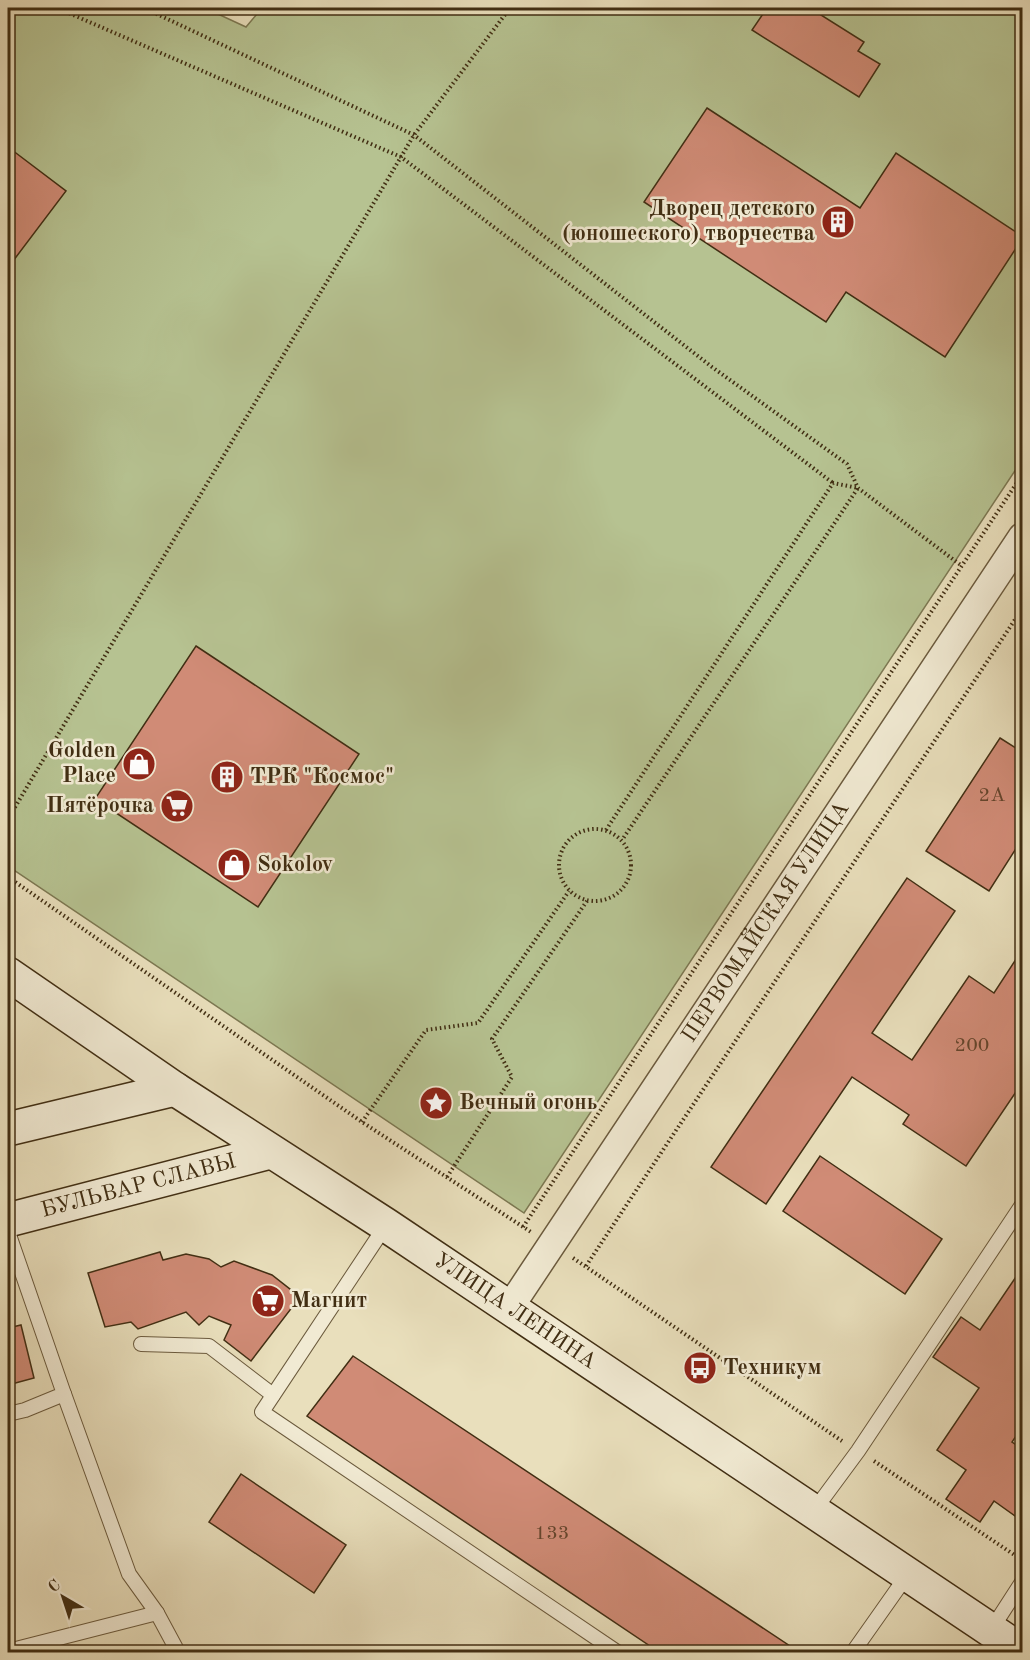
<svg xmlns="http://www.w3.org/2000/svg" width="1030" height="1660" font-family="'Old Standard TT',serif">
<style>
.green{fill:#b6c291;stroke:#7c7852;stroke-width:1.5}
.building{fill:#d08b76;stroke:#412e13;stroke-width:1.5}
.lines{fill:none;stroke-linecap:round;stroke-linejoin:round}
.lane-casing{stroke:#6b5a3d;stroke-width:16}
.street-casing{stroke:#6b5a3d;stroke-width:30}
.secondary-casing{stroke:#412e13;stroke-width:36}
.path{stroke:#412e13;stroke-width:4;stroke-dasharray:1.5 3;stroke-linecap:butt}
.lane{stroke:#f1ead3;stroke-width:14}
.street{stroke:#f1ead3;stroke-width:27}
.secondary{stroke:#f1ead3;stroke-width:33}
.labels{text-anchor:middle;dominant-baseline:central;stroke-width:5;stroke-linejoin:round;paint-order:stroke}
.number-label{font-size:20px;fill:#65452c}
.poi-label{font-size:22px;font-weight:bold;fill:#412e13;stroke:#f1ead3;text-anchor:start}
.street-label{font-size:22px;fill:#412e13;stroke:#f1ead3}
</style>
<rect width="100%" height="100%" fill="#e9dfbc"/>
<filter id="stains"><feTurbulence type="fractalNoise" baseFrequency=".00333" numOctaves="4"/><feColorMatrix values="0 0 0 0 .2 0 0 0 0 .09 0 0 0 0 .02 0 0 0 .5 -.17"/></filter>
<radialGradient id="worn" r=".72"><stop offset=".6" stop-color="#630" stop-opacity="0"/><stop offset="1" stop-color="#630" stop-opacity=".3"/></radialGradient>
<path class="green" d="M8,8H205L246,27L262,8H1022V460L524,1213L8,866Z"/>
<g class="building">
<path d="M767,8H810L864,42L858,51L880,64L859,97L752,30Z"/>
<path d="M707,108L860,208L896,153L1022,236V239L945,357L846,292L826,322L644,202Z"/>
<path d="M8,147L66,191L10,265L8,263Z"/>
<path d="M196,646L359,754L258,907L95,799Z"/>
<path d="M1000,738L1022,752V839L989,891L926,851Z"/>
<path d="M907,878L955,911L872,1033L912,1060L969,976L994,993L1022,950V1083L966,1166L903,1124L909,1115L852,1077L766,1204L711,1167Z"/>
<path d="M820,1156L942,1239L905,1294L783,1211Z"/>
<path d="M160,1252L163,1260L186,1254L209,1259L221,1267L234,1261L272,1275L300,1297L251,1361L224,1340L231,1325L209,1316L199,1325L186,1312L138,1329L131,1322L105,1327L88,1273Z"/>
<path d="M1022,1268V1427L1012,1442L1022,1449V1521L994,1501L980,1522L946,1499L966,1470L937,1450L979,1388L933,1357L961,1317L980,1330Z"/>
<path d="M21,1325L34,1378L8,1385V1328Z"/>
<path d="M353,1356L799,1652H659L307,1416Z"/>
<path d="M241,1474L346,1545L314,1593L209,1522Z"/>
</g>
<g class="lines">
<defs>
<g id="lane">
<path d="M386,1225L262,1412L617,1652"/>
<path d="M8,1232L64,1394L25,1410L8,1414"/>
<path d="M141,1344L209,1346L273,1395"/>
<path d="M64,1394L129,1574L157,1613L178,1652"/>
<path d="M813,1512L858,1451L1022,1205"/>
<path d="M991,1630L1022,1582"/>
<path d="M8,1651L157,1613"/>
<path d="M853,1652L908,1574"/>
</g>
<g id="street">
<path id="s1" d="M510,1307L1022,537"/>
</g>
<g id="secondary">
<path id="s2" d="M8,974L175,1089L386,1225L1022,1651"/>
<path d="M8,1129L175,1089"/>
<path id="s3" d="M8,1220L270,1152"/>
</g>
</defs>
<use href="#lane" class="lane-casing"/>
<use href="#street" class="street-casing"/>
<use href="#secondary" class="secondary-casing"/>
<g class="path">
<path d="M57,8L401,157L833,483"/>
<path d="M144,8L414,135L712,367L847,464L858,488L962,566"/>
<path d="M8,819L414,135L510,8"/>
<circle cx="595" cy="865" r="36"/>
<path d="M606,830L833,483L858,488L622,840"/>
<path d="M8,877L362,1122L531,1232"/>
<path d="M362,1122L426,1030L478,1023L569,891"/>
<path d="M447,1177L512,1077L492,1039L587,901"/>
<path d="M523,1227L1022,475"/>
<path d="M573,1258L842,1441"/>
<path d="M586,1266L1022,609"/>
<path d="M874,1461L1022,1560"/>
</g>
<use href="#lane" class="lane"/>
<use href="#street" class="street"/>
<use href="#secondary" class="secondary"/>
</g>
<defs>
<symbol id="building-disc" viewBox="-11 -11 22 22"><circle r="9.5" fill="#8f2418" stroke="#f1ead3"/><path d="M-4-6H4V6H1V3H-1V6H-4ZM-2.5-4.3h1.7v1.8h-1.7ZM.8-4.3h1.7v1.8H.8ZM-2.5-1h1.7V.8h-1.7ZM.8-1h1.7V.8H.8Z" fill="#fff"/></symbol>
<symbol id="shop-disc" viewBox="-11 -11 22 22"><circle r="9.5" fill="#8f2418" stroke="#f1ead3"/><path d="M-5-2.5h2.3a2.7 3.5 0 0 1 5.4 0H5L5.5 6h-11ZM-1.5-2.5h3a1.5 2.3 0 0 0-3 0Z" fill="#fff"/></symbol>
<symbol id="supermarket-disc" viewBox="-11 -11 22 22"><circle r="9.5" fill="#8f2418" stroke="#f1ead3"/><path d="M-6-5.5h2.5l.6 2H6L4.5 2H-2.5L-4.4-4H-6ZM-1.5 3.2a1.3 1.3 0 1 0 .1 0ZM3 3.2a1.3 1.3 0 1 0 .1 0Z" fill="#fff"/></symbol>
<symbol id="sight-disc" viewBox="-11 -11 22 22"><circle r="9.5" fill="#8f2418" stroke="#f1ead3"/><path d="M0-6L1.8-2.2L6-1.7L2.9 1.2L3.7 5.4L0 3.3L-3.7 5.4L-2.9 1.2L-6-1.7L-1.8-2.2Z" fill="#fff"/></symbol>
<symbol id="bus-disc" viewBox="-11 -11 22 22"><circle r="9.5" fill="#8f2418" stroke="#f1ead3"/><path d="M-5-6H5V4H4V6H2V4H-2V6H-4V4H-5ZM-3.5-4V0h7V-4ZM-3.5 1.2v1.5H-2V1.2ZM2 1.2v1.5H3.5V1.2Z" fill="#fff"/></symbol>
</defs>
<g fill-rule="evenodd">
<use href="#building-disc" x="819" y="203" width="38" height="38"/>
<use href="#shop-disc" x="120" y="745" width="38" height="38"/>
<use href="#building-disc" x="208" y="758" width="38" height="38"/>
<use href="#supermarket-disc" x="158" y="787" width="38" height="38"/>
<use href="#shop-disc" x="215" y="846" width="38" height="38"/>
<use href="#sight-disc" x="417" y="1084" width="38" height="38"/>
<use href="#supermarket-disc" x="249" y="1282" width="38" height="38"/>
<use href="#bus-disc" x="681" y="1349" width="38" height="38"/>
</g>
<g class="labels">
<g class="number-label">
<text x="992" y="796">2А</text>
<text x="972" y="1046">200</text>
<text x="552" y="1534">133</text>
</g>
<g class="poi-label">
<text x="815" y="209" text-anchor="end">Дворец детского<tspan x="815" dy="25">(юношеского) творчества</tspan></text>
<text x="116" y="751" text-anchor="end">Golden<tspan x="116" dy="25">Place</tspan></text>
<text x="250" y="777">ТРК "Космос"</text>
<text x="154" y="806" text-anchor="end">Пятёрочка</text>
<text x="257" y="865">Sokolov</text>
<text x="459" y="1103">Вечный огонь</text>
<text x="291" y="1301">Магнит</text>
<text x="723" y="1368">Техникум</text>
</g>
<g class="street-label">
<text stroke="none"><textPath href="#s1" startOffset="462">ПЕРВОМАЙСКАЯ УЛИЦА</textPath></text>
<text stroke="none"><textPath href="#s3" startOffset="135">БУЛЬВАР СЛАВЫ</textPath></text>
<text stroke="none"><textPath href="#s2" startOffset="609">УЛИЦА ЛЕНИНА</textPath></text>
</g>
</g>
<rect width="1030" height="1660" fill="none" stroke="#e9dfbc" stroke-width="30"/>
<rect x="9" y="9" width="1012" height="1642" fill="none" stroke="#412e13" stroke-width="3"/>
<rect x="15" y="15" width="1000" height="1630" fill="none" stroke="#412e13" stroke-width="1.5"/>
<g transform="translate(63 1597) rotate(321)" stroke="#f1ead3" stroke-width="4.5" paint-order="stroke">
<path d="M0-4.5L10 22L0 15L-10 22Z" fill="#412e13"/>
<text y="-9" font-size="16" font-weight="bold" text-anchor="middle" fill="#412e13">С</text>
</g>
<rect width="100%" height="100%" filter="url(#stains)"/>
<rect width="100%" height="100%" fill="url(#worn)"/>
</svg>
